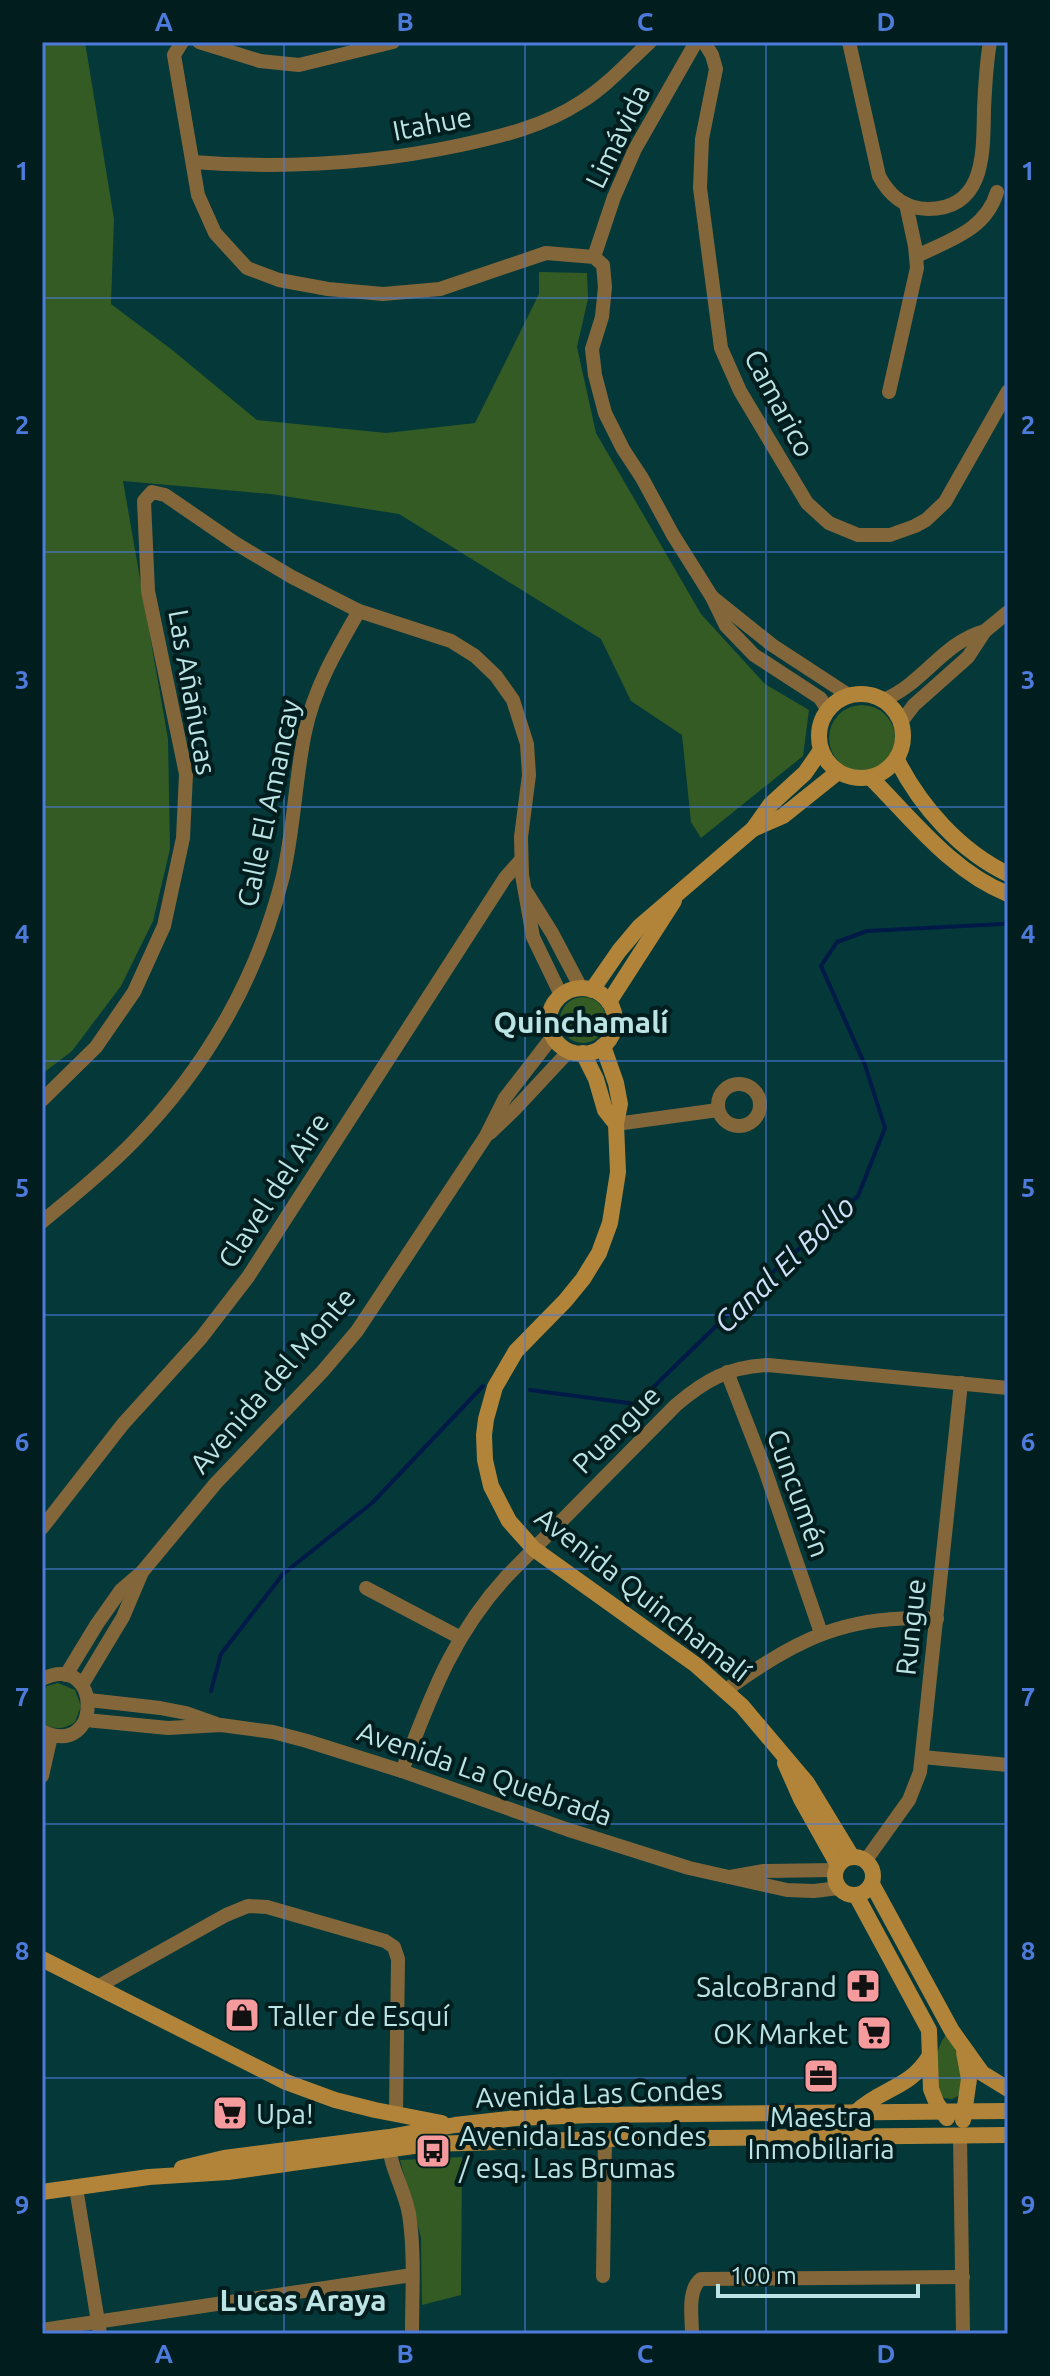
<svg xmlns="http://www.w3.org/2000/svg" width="1050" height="2376" font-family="Ubuntu,sans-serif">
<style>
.green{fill:#345b24}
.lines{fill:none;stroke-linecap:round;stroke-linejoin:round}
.stream{stroke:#001a48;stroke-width:4}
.street{stroke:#83673b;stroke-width:14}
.secondary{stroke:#b18439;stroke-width:16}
.grid{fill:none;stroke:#4d7bdc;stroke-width:2;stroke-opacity:0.55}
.labels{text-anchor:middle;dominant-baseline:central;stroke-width:8;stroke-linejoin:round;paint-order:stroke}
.street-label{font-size:28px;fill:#bce4e4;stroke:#021d1e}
.poi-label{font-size:28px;fill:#bce4e4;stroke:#021d1e;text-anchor:start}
.neighbourhood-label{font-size:30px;font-weight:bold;fill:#bce4e4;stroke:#021d1e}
.water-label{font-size:30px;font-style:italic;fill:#cfe0f8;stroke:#021d1e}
.neatline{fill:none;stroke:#4d7bdc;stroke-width:3}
.grid-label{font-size:26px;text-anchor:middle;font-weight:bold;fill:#4d7bdc}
</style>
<rect width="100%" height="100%" fill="#043839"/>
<g class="green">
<path d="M42,42H85L114,219L111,304L171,349L257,420L386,433L475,423L539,294V272L587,273L588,299L577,347L596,433L701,614L765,684L809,710L803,756L701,838L691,822L682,735L631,701L601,639L399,514L271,494L123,481L168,739L170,849L153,921L121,986L72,1051L42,1074Z"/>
<circle cx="862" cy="738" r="33"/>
<circle cx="583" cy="1020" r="23"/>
<path d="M58,1683L75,1690L81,1706L75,1722C64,1730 52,1730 42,1722V1690L47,1686Z"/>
<path d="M947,2034C959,2054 967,2073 958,2096L952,2099L944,2098C931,2081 933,2049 947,2034Z"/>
<path d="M462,2157L461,2295L422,2305L421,2238L400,2160Z"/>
</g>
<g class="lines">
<g class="stream">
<path d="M530,1390L636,1404L753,1290L858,1196L885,1128L865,1065L821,966L837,942L867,931L1003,924L1008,921"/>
<path d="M211,1691L221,1654L283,1574L372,1503L483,1386"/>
</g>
<g class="street">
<path d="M182,42L174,55L175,61L198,195L215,233L247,268L279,280L328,289L383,294L440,289L546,253L594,257L603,265L605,287L602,317L592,349L595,375L605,413L623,449L642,478L673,535L712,597L726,626L754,655L820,698L828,710"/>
<path d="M199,42L260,61L299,65L393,42"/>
<path d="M704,42L712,55L716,69L702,139L700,188L721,348L740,391L807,503L829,523L858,535H890L915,526L926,520L945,502L1008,391"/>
<path d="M849,42L879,176C889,195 905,209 928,209C986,209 983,151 984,110C985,87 986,65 990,42"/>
<path d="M193,162C284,169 372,164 461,145C503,136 544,126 581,102C608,85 627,63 650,42"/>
<path d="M917,256C949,240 986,230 997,192"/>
<path d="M594,257L614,197L635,149L696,42"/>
<path d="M889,392L917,268L915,246L906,204"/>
<path d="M712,597L772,645L850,696"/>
<path d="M883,700C922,685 943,642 985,631"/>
<path d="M901,722L914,705L968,657L985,631L1008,612"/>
<path d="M527,893L552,933L581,988"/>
<circle cx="739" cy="1105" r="21"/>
<path d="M42,1100L96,1047L134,992L164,926L183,838L186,774L148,591L144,501L152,492L165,495L235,543L292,577L359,611L451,641L475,656L496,676L513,700L527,744L529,775L521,837L522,875L533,937L561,995"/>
<path d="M616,1124L718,1110"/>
<path d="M490,1133L515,1109L569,1051"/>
<path d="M42,1222C73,1196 105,1171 133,1142C206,1068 258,977 283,876C294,829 295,780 305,732C314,688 337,649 359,611"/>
<path d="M727,1372L764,1467L821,1633"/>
<path d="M42,1528L123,1424L201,1338L248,1277L505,878L521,860"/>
<path d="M366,1588L459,1637"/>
<path d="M66,1675L97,1624L121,1590L142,1572L216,1483L322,1372L357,1331L486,1136L505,1098L553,1036"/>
<path d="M42,1679C103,1650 103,1761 42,1731"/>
<path d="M82,1685L123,1617L142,1572"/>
<path d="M726,1690C796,1639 849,1613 937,1619"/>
<path d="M89,1700L160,1708L186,1713L217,1724"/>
<path d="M86,1720L168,1728L221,1725L273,1732L307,1741L402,1771L566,1829L689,1868L787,1890L814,1891L839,1888"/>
<path d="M922,1757L1008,1765"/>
<path d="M402,1771C431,1696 452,1636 507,1576L676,1405C704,1381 730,1366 768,1365L1008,1388"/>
<path d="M42,1776L51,1736"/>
<path d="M866,1860L909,1800L920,1772L961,1383"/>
<path d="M730,1877L764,1871L836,1870"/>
<path d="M97,1987L226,1915L248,1906L267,1907L385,1941L394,1947L398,1959L396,2114"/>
<path d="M960,2136L963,2334"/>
<path d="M389,2142C389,2166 405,2190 409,2214C415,2253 412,2295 412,2334"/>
<path d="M76,2188L100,2334"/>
<path d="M603,2276L605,2139"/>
<path d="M42,2330L412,2275"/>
<path d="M692,2334C692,2317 687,2290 701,2279L963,2277"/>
</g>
<g class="secondary">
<circle cx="861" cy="736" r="42"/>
<path d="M897,760C921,807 960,851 1008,874"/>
<path d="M871,778C912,819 952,872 1008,894"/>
<path d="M753,829L783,816L838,772"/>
<circle cx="582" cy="1021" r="33"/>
<path d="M592,990L619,951L640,926L753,829L770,805L805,773L821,750"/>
<path d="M609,1002L674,901"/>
<path d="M603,1046L616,1083L620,1104L616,1124L618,1172L610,1223L599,1253L583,1279L565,1301L516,1351L495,1387L486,1419L484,1435L485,1460L491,1486L509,1521L534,1549L696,1665L742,1706L807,1783L852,1857"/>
<path d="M583,1053L596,1079L605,1110L616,1124"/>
<path d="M785,1763L801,1799L838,1865"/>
<circle cx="854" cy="1876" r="19"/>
<path d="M872,1884L952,2031L982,2073L1008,2089"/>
<path d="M856,1895L929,2030L931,2089L937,2104L947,2118"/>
<path d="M42,1959L286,2082L335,2100L375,2110L442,2123"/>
<path d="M856,2112C881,2088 909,2089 929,2057"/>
<path d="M963,2120L969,2079L964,2052"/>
<path d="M182,2168L224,2158L389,2137L455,2125L516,2118L591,2115L1008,2111"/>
<path d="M42,2192L149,2177L228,2172L428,2144L605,2139L1008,2135"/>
</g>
</g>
<path class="grid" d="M284,42V2334M525,42V2334M766,42V2334M42,298H1008M42,552H1008M42,807H1008M42,1061H1008M42,1315H1008M42,1569H1008M42,1824H1008M42,2078H1008"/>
<defs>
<symbol id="pharmacy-square" viewBox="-11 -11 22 22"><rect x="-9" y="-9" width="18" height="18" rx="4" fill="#f59b9e" stroke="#021d1e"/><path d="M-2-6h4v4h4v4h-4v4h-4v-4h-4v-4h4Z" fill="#111"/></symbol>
<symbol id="shop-square" viewBox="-11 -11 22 22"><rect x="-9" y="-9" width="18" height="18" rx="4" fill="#f59b9e" stroke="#021d1e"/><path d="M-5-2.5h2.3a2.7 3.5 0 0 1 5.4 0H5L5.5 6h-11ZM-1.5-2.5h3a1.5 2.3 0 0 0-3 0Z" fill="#111"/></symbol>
<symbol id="supermarket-square" viewBox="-11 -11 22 22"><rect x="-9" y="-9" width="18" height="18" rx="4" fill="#f59b9e" stroke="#021d1e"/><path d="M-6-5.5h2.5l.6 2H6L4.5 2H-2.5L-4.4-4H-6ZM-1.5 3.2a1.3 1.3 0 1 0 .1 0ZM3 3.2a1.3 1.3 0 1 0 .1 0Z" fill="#111"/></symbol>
<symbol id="office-square" viewBox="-11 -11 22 22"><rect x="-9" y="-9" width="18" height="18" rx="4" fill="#f59b9e" stroke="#021d1e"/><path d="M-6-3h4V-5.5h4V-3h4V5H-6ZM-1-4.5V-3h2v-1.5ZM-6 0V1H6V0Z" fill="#111"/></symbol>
<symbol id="bus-square" viewBox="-11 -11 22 22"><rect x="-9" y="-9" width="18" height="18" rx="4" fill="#f59b9e" stroke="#021d1e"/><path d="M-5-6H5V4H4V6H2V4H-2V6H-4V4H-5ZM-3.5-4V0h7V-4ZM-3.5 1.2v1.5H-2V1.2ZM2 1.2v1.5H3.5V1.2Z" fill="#111"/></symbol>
</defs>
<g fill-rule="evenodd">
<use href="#pharmacy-square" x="843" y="1966" width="40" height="40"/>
<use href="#shop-square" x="222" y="1995" width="40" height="40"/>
<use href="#supermarket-square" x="854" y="2013" width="40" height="40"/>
<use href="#office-square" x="801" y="2056" width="40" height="40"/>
<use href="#supermarket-square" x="210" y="2093" width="40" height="40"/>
<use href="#bus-square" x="413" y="2131" width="40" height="40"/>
</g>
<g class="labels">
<g class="street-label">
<text transform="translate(432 123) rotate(-11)">Itahue</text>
<text transform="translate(617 136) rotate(-64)">Limávida</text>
<text transform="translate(780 403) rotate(62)">Camarico</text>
<text transform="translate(193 692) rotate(80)">Las Añañucas</text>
<text transform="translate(268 803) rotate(-78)">Calle El Amancay</text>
<text transform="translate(273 1190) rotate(-57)">Clavel del Aire</text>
<text transform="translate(272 1380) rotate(-49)">Avenida del Monte</text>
<text transform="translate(616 1429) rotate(-45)">Puangue</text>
<text transform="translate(799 1493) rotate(70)">Cuncumén</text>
<text transform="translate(643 1594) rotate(38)">Avenida Quinchamalí</text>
<text transform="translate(910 1627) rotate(-84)">Rungue</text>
<text transform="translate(485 1773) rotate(19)">Avenida La Quebrada</text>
<text transform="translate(599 2093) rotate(-2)">Avenida Las Condes</text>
</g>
<g class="poi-label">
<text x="837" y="1986" text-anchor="end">SalcoBrand</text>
<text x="268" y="2015">Taller de Esquí</text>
<text x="848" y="2033" text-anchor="end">OK Market</text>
<text x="256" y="2113">Upa!</text>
<text x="821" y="2116" text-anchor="middle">Maestra<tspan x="821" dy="32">Inmobiliaria</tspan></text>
<text x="459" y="2135">Avenida Las Condes<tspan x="459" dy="32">/ esq. Las Brumas</tspan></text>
</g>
<g class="neighbourhood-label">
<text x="581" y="1022">Quinchamalí</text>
<text x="303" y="2300">Lucas Araya</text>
</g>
<g class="water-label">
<text transform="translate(784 1264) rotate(-44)">Canal El Bollo</text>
</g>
</g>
<rect width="1050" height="2376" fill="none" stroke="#021d1e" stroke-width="88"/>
<path d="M718 2284v12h200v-12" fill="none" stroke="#bce4e4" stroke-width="4"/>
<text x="730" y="2284" font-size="24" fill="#bce4e4" stroke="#021d1e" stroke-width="6" paint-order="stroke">100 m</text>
<rect x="44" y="44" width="962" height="2288" class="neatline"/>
<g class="grid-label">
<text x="164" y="31">A</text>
<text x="405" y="31">B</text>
<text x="645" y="31">C</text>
<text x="886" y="31">D</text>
<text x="22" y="180">1</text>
<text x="1028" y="180">1</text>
<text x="22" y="434">2</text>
<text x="1028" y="434">2</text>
<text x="22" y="689">3</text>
<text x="1028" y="689">3</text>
<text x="22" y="943">4</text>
<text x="1028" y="943">4</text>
<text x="22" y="1197">5</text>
<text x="1028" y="1197">5</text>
<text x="22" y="1451">6</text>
<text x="1028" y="1451">6</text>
<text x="22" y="1706">7</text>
<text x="1028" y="1706">7</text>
<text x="22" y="1960">8</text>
<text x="1028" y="1960">8</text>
<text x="22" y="2214">9</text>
<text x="1028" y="2214">9</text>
<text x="164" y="2363">A</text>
<text x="405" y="2363">B</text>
<text x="645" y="2363">C</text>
<text x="886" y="2363">D</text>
</g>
</svg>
